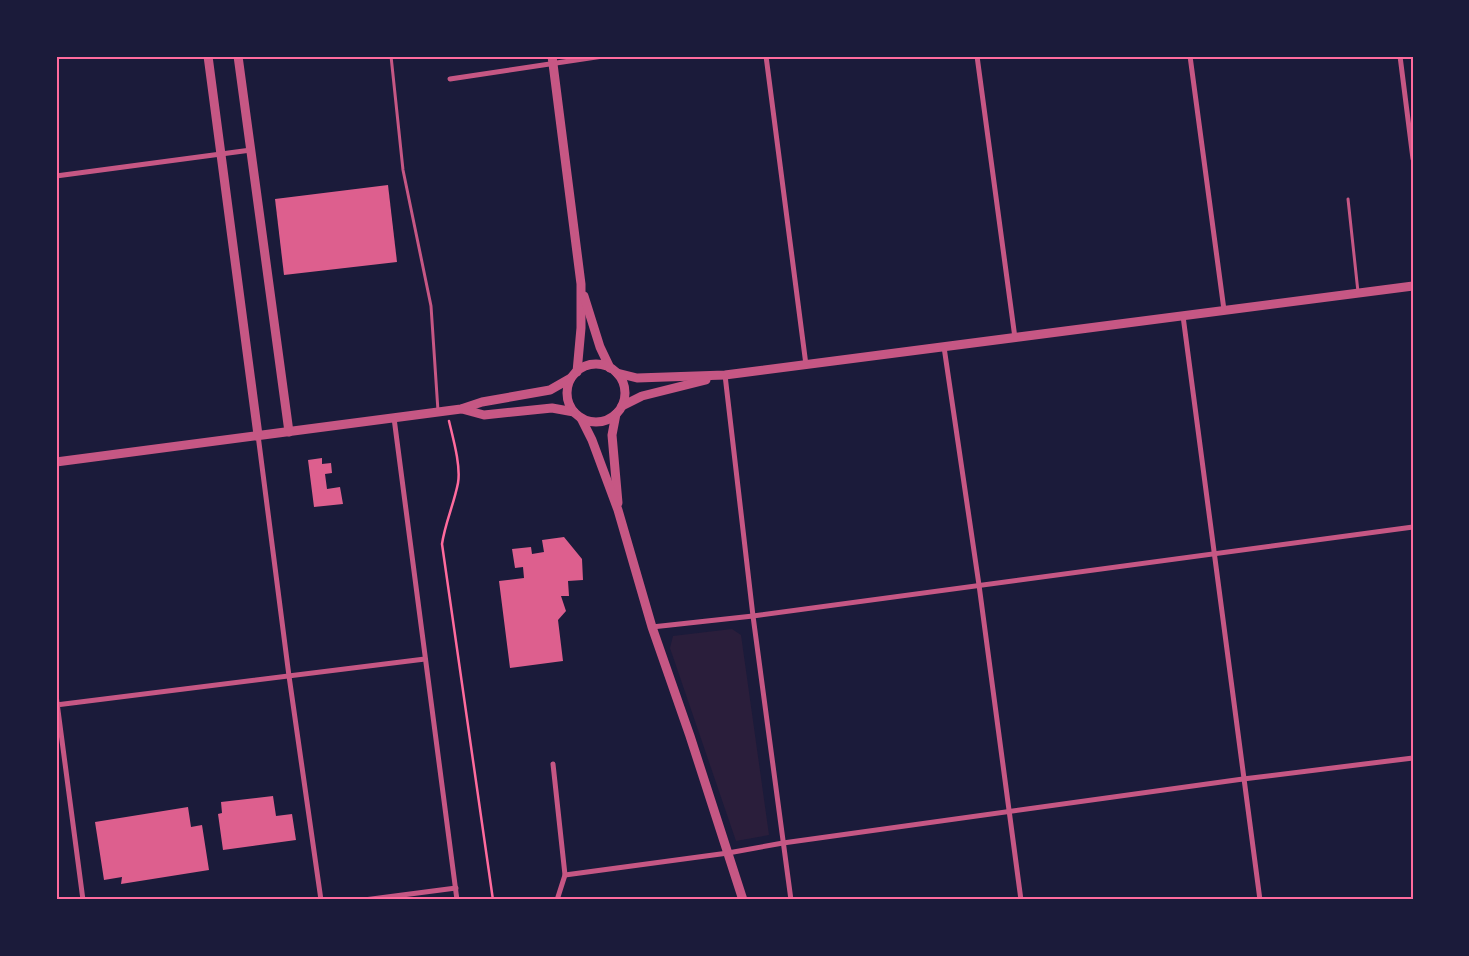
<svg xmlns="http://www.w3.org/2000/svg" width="1469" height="956" font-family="Quicksand,sans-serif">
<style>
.green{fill:#2a1e3b}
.building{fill:#dd5f8e}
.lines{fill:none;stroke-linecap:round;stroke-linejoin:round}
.path{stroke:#ff6b9d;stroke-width:2.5}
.service{stroke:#c65784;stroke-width:3}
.minor{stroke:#c65784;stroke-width:5}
.tertiary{stroke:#c65784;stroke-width:9}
.neatline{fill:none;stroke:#ff6b9d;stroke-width:2}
</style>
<rect width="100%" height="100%" fill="#1b1b3a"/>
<path class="green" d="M732,629L741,635L769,835L736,841L670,648L673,636Z"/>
<g class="building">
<path d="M388,185L397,262L284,275L275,199Z"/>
<path d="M322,458V464L331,463L332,473L325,474L327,489L340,487L343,504L314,507L308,460Z"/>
<path d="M564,537L582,559L583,580L568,581L569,596H561L566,611L558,620L563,661L510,668L499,581L524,578L523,567L515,568L512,549L531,547L532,554L544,552L542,540Z"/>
<path d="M273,796L276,816L292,814L296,840L223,850L218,814L222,813L221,802Z"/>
<path d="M188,807L191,827L202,825L209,870L121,884L122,877L104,880L95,822Z"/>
</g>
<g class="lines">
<path class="path" d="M449,421C453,438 461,466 458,483C454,504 445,523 442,544L493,900"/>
<g class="service">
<path d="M391,56L403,170L431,306L438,411"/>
<path d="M1348,199L1358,292"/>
</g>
<g class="minor">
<path d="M766,56L806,365"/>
<path d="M977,56L1015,338"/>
<path d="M1190,56L1224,310"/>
<path d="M1400,56L1413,159"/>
<path d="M450,79L603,56"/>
<path d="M56,176L251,150"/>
<path d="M1183,316L1260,900"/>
<path d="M944,347L979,585L1021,900"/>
<path d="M725,375L753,616L791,900"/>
<path d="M394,418L457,900"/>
<path d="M258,435L289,676L321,900"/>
<path d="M652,627L753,616L1413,527"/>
<path d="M56,695L83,900"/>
<path d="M56,705L425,659"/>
<path d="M553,764L565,875L557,900"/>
<path d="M565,875L728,853L783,843L1243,779L1413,758"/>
<path d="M364,900L456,888"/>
</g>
<g class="tertiary">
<path d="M208,56L258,435"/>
<path d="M238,56L289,432"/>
<path d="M552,56L581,284V328L577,372"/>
<path d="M584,296L600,347L610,368"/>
<circle cx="596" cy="393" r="29"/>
<path d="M617,373L637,378L725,375L1413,286"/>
<path d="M622,406L642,396L706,380"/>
<path d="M462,409L484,415L552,408L574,412"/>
<path d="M616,414L612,435L618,503"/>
<path d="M581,418L592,440L618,510L652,627L690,736L743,900"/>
<path d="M56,462L461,409L482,402L550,390L571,378"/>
</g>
</g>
<rect width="1469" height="956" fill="none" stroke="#1b1b3a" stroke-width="115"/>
<rect x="58" y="58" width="1354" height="840" class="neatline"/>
</svg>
